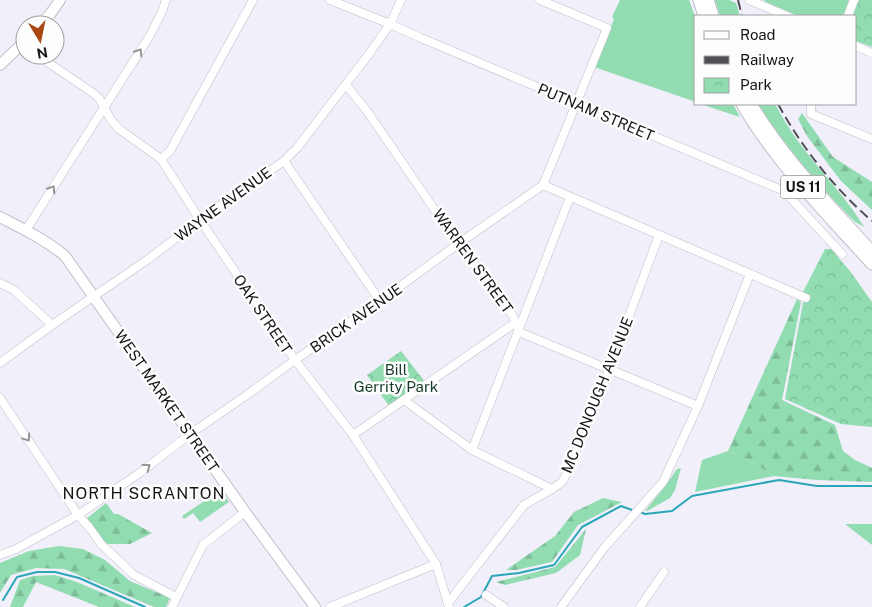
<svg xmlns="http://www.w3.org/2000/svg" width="872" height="607" font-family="'Public Sans',sans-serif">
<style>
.grass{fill:#92dcb2}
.forest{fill:url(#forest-firs)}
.park{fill:url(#park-crowns)}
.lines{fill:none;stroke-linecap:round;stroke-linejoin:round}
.stream{stroke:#2aa6b9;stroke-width:2}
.minor-casing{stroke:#bfbec9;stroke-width:9}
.major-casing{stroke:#bfbec9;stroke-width:12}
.highway-casing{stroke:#bfbec9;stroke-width:13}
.minor{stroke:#fff;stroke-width:8}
.major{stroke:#fff;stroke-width:10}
.highway{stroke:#fff;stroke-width:11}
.rail{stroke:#4e4e54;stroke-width:2;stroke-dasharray:10 5;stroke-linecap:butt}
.oneway{stroke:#959597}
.labels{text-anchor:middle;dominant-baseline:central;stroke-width:5;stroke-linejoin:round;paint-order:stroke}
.shield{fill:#fdfdfd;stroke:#5a5a5d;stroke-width:1}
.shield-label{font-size:14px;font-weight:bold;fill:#141418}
.street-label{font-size:15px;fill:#141418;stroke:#fdfdfd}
.park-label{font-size:15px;fill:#163b28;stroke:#fdfdfd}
.neighbourhood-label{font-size:16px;letter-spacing:1px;fill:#141418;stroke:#fdfdfd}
</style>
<defs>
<pattern id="forest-firs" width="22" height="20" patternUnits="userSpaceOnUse" patternTransform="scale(1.25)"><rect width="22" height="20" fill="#92dcb2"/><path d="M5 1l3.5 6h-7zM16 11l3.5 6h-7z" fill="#7dbc98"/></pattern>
<pattern id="park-crowns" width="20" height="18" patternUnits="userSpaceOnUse" patternTransform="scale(1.25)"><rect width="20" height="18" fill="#92dcb2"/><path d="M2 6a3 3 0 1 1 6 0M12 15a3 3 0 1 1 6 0" fill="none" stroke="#7dbc98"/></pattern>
</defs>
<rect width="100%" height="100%" fill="#f0effa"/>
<g class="grass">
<path d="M620,0H689L696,19V102L594,67L614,19L612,17Z"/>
<path d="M715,0H729L736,3L740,16H720Z"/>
<path d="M765,0H849L843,16H798L764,1Z"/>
<path d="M700,104H733L740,117Z"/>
<path d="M758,104H775C784,121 795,138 807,153C826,178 848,200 864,227L854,221L826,192L788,148L761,110Z"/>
<path d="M728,451L748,460L774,476L695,492L702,460Z"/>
<path d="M681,468L675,490L670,498L647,511H645L666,485L677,469Z"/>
<path d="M221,490L229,502L200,522L193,513L184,519L182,516Z"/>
<path d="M845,524H872V545Z"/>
</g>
<g class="forest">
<path d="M802,113L833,157L872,182V210L841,181L807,136L798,119Z"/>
<path d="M797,299L801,302L782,400L835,425L843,451L855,460L872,468V482L817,480L774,476L748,460L728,451Z"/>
<path d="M603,498L622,502L578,525L552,562L516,570H506L555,536L574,512Z"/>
<path d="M106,503L114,514H118L152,533L130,544H106L86,519Z"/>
<path d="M586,529L580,555L556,573L505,585L496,582L555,567Z"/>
<path d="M59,546L83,549L105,560L130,581L170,598L166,607H154L64,569L36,568L11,575L0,593V563L29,551Z"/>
<path d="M55,575L77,582L135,607H99L36,582L23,607H10L20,580L33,576Z"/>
</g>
<g class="park">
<path d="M859,0H872V47L856,41V16H852Z"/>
<path d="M825,249H831L850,271L872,302V427L841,424L785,399L803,303V292Z"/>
<path d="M401,351L425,382L389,406L367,375Z"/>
</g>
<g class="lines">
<g class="stream">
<path d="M640,512L645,514L672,511L692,496L779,480L817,486H872"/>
<path d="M3,600L17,577L37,572H55L79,578L145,607"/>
<path d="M464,607L481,597L492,576L519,573L554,565L582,527L621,506L635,511"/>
</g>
<defs>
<g id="minor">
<path d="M330,0L390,24L421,38L784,191L842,254"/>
<path d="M749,0L787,16"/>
<path d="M848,16L854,0"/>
<path d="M856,46L872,53"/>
<path d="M37,55L93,93L99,98L111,120L119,129L161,159L200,220L295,360L353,435L436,564L449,607"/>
<path d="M346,85L367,111L458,244L513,316L519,332L698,406"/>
<path d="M811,104V114L872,139"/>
<path d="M161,159L170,151L253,0"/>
<path d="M284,161L380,301"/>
<path d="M543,185L806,298"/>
<path d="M26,230L149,37L161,14L166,0"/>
<path d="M0,283L14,290L52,325"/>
<path d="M0,363L52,325L147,260L200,220L284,161L297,148L369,54L390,24L401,0"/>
<path d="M0,398L78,515L89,527L101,544L134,575L176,597"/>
<path d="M404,400L472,450L552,489"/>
<path d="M353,435L515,323"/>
<path d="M472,450L570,197"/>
<path d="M0,555L16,549L78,515L141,472L190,434L244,397L295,360L380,301L458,244L543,185L607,28L540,0"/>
<path d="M486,595L504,607"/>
<path d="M448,603L524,505L552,489L561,483L565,477L609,370L659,235"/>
<path d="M172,607L203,545L245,512"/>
<path d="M330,607L436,564"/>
<path d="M561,607L604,548L663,482L698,406L750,274"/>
<path d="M640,607L664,572"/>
</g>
<g id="major">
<path d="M40,25L51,13L60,0"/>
<path d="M0,65L25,41"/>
<path d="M0,217C23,229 46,240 65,256L245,512L315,607"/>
</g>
<g id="highway">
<path d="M699,0L704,16"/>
<path d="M708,0L713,16"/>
<path d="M742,104C776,163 826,213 872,264"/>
<path d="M751,104C784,159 830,205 872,252"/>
</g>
</defs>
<use href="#minor" class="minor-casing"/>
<use href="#major" class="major-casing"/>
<use href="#highway" class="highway-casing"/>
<use href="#minor" class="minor"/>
<use href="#major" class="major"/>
<use href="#highway" class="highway"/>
<g class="rail">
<path d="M738,0L742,16"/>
<path d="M778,104C802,148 834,188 872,221"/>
</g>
</g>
<defs><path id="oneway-chevron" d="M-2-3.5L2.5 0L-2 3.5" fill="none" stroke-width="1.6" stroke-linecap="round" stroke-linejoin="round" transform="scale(1.25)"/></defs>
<g class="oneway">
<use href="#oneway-chevron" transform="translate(139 52) rotate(-58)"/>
<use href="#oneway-chevron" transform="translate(52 189) rotate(-58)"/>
<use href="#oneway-chevron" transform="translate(27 438) rotate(56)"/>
<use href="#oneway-chevron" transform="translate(147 467) rotate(-37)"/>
</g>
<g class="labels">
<rect class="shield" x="780.5" y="175.5" width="45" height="23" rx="4"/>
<g class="shield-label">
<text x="803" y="187">US 11</text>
</g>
<g class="street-label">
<text transform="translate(596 112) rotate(23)">PUTNAM STREET</text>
<text transform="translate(223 204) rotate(-36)">WAYNE AVENUE</text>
<text transform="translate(473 261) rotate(54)">WARREN STREET</text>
<text transform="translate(263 314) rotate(56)">OAK STREET</text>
<text transform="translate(356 318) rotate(-35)">BRICK AVENUE</text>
<text transform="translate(597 395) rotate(-68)">MC DONOUGH AVENUE</text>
<text transform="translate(167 401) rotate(55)">WEST MARKET STREET</text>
</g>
<g class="park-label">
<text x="396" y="369">Bill<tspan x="396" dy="17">Gerrity Park</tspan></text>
</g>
<g class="neighbourhood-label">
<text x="144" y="493">NORTH SCRANTON</text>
</g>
</g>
<rect x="694" y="15" width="162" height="90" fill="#fdfdfd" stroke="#a0a0a1"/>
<rect x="704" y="31" width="25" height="8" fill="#ffffff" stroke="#a0a0a1"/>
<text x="740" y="40" font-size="15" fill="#141418">Road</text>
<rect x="704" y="56" width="25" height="8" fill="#4e4e54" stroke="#a0a0a1"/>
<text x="740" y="65" font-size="15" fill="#141418">Railway</text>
<rect x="704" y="78" width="25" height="15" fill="url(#park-crowns)" stroke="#a0a0a1"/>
<text x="740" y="90" font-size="15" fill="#141418">Park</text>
<g transform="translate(40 40) rotate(170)"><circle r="24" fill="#fdfdfd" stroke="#a0a0a1"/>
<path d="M0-4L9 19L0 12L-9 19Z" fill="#aa4712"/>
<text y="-8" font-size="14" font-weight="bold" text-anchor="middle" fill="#141418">N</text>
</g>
</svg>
